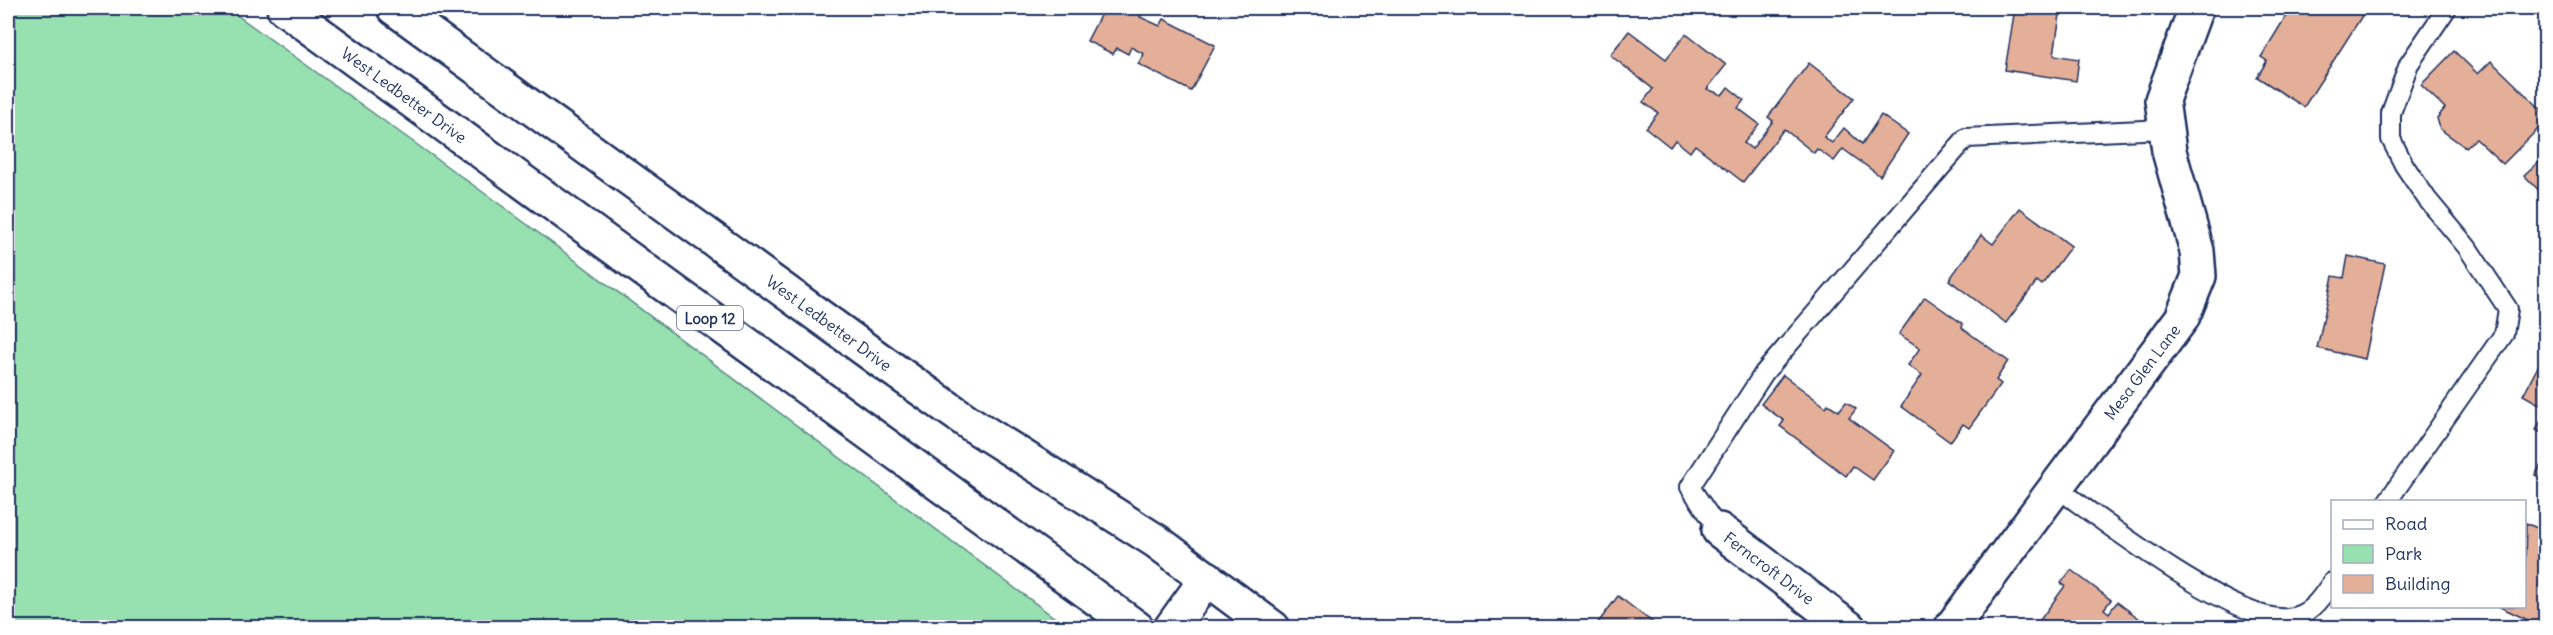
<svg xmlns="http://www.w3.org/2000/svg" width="2553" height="635" font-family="Delius,sans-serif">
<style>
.green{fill:#97e0af;stroke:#598886;stroke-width:1.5}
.building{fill:#e4af98;stroke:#1b2f5e;stroke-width:1.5}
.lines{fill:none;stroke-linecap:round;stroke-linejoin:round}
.lane-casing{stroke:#1b2f5e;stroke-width:22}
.street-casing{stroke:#1b2f5e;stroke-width:38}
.primary-casing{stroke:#1b2f5e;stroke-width:38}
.lane{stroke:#fff;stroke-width:18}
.street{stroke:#fff;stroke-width:33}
.primary{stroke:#fff;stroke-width:33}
.labels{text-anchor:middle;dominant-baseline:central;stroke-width:6;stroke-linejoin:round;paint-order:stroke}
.shield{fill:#fff;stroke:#5f6d8e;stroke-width:1.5}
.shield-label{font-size:15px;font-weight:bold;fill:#1b2f5e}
.street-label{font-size:16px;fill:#1b2f5e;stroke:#fff}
</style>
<rect width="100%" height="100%" fill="#fff"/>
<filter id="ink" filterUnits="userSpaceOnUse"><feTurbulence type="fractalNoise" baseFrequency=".0167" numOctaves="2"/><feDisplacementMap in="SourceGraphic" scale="12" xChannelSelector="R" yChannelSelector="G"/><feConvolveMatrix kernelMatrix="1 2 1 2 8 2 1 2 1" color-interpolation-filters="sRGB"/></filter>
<g filter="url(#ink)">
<path class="green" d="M8,8H227L505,208L1059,621L1055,628L8,627Z"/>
<g class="building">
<path d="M1104,8H1145L1140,17L1160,26L1164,19L1215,45L1191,91L1138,64L1144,54L1131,47L1128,54L1117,48L1113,54L1087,41Z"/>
<path d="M2015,8H2061L2054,55L2079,59L2076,81L2005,70Z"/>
<path d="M2291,8H2367L2304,107L2257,77L2267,61L2261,57Z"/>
<path d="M1629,31L1666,59L1686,34L1726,65L1707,89L1722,95L1728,87L1744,100L1738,108L1759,124L1744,143L1752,149L1773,121L1768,117L1809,63L1854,98L1824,137L1832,143L1844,128L1862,144L1881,115L1908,134L1880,176L1843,149L1834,161L1817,149L1814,153L1784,129L1743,182L1695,145L1690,152L1675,140L1670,147L1646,128L1658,113L1643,102L1653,89L1610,55Z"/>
<path d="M2454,51L2478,74L2491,61L2546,114V121L2503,164L2476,139L2465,147L2440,129L2437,118L2445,108L2421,85Z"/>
<path d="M2546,155V198L2524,175Z"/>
<path d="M2020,208L2071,246L2042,285L2037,281L2006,323L1949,280L1981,235L1993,244Z"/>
<path d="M2348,256L2385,264L2365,359L2317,348L2333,276L2344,278Z"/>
<path d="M1925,297L1963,324L1962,328L2008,361L1996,380L2001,384L1969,428L1963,424L1950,442L1901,406L1922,375L1908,365L1920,348L1899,334Z"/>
<path d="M2542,359L2546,361V408L2523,395Z"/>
<path d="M1783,375L1826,407L1828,404L1839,411L1846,402L1856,409L1849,418L1894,451L1873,480L1853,466L1846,476L1780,426L1784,421L1761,404Z"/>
<path d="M2546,412V435L2536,430Z"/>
<path d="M2546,457V481L2535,475Z"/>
<path d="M2526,523L2546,532L2545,628L2498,606H2524Z"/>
<path d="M2071,570L2111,600L2104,609L2109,613L2117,602L2152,628H2042L2037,624L2065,586L2061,583Z"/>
<path d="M1618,596L1660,628H1594Z"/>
</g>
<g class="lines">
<defs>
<g id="lane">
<path d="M420,27L433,8"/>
<path d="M2056,487C2102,520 2235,624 2288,618C2310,616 2321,598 2332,582"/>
<path d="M2387,502L2504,334L2508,309L2467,247L2427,199L2404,165L2391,139V113L2409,64L2447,8"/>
<path d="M1719,530L1690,487L1764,373L1966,138L2166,129"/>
</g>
<g id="street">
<path d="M1719,530L1849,628"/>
<path d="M1171,628L1207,578"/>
<path d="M1951,628L2182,318L2199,276L2197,251L2169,151L2162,100L2196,8"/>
</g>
<g id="primary">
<path d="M284,8L1137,628"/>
<path d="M394,8L884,363L971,424L1156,541L1273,628"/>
</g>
</defs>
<use href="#lane" class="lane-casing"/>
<use href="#street" class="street-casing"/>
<use href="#primary" class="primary-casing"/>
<use href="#lane" class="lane"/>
<use href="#street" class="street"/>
<use href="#primary" class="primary"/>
</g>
</g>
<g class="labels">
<rect class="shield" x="677" y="306" width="66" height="24" rx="4.5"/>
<g class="shield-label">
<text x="710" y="318">Loop 12</text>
</g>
<g class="street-label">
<text transform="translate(404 95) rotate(36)">West Ledbetter Drive</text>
<text transform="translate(829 323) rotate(36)">West Ledbetter Drive</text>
<text transform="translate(2142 372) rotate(-53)">Mesa Glen Lane</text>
<text transform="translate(1769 568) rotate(37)">Ferncroft Drive</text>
</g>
</g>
<rect width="2553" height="635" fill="none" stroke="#fff" stroke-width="30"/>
<rect x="15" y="15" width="2523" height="605" fill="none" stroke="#1b2f5e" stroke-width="2" filter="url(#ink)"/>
<rect x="2331" y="500" width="195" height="108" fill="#ffffff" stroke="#a4acbf" stroke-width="1.5"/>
<rect x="2343" y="520" width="30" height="9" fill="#ffffff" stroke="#a4acbf" stroke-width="1.5"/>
<text x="2385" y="530" font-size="18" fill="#1b2f5e">Road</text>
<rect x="2343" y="545" width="30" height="18" fill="#97e0af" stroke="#a4acbf" stroke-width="1.5"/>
<text x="2385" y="560" font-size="18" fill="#1b2f5e">Park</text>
<rect x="2343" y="575" width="30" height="18" fill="#e4af98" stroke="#a4acbf" stroke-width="1.5"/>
<text x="2385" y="590" font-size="18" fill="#1b2f5e">Building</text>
</svg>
